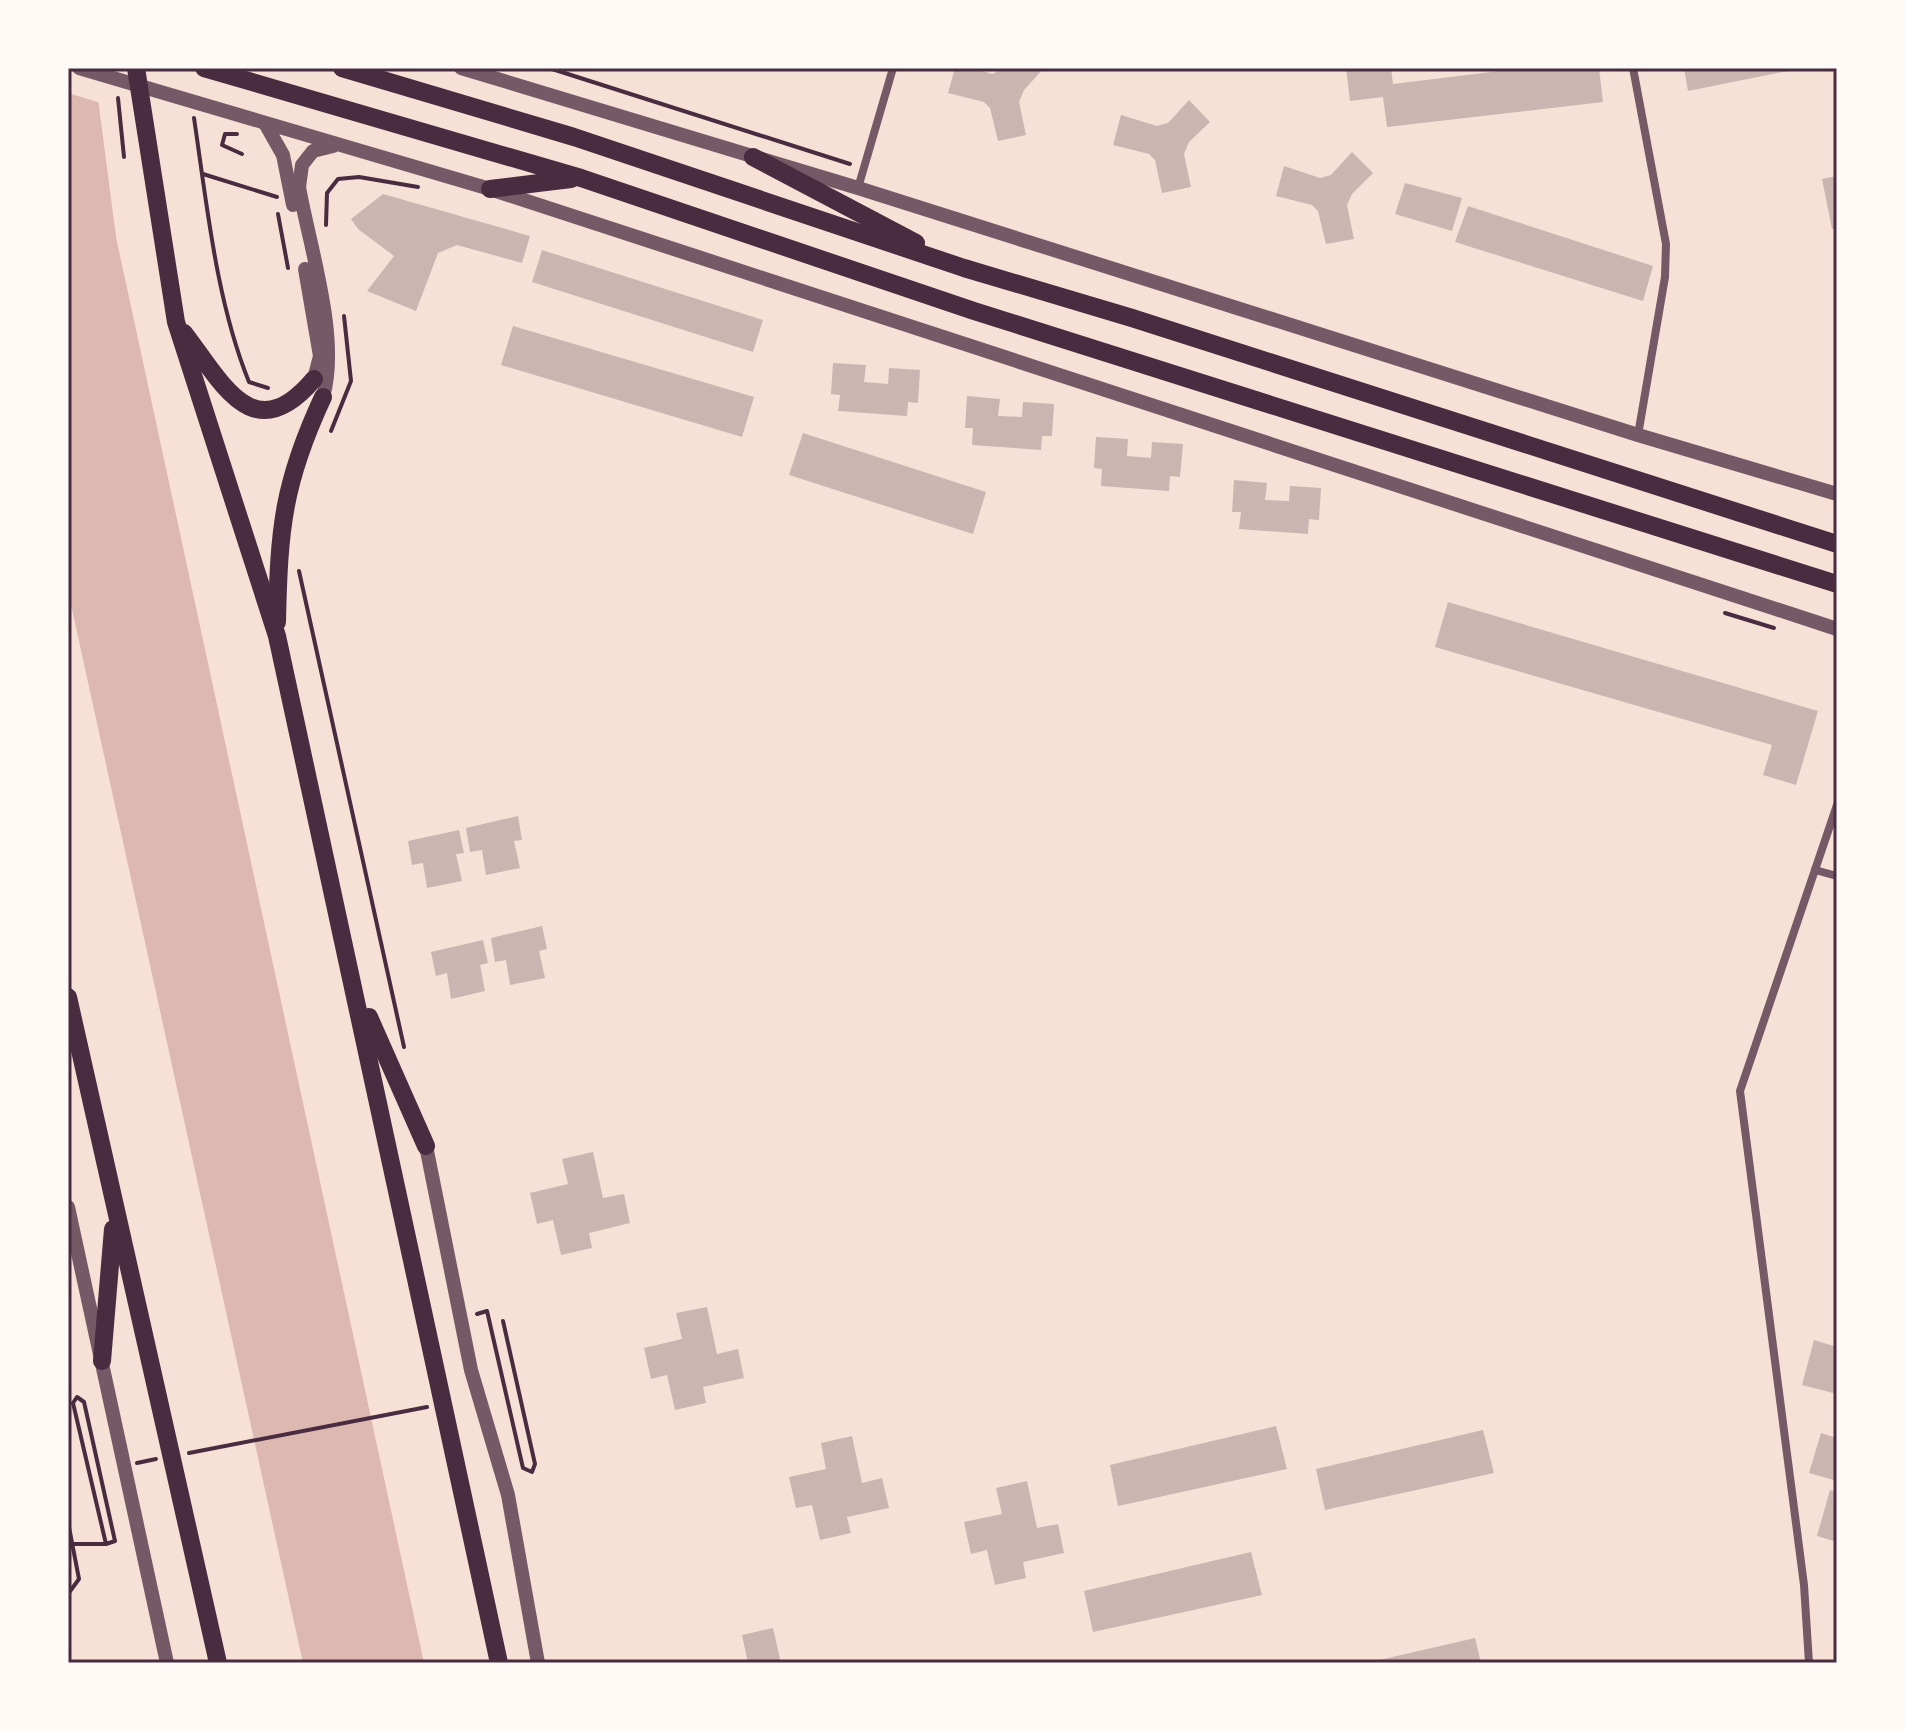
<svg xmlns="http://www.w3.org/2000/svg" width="1905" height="1731" font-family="Mulish,sans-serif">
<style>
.water{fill:#dcb8b0}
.pier{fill:#f7e1d7}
.building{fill:#ccb4b1}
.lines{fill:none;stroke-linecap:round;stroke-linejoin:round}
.path{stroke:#4a2c40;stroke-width:4}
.minor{stroke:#755966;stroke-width:8}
.tertiary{stroke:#755966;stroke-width:14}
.trunk{stroke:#4a2c40;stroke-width:18}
.neatline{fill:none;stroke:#4a2c40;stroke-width:3}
</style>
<rect width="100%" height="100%" fill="#f7e1d7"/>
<path class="water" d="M68,68H94L116,237L424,1663H303L68,591Z"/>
<path class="pier" d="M68,68H98L101,103L68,93Z"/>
<g class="building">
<path d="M955,68H974L992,74L1006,68H1044L1024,90L1019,102L1026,135L998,141L990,108L984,102L948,93Z"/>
<path d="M1346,68H1391L1393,84L1524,68H1599L1603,102L1387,127L1383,97L1350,101Z"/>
<path d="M1684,68H1797L1798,69L1688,91Z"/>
<path d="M1189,100L1210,122L1189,142L1184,154L1191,187L1162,193L1155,160L1149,154L1113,145L1121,115L1157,126L1168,123Z"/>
<path d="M1352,152L1373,173L1352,194L1347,205L1354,239L1326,244L1318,211L1312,205L1276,196L1284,166L1320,178L1331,175Z"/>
<path d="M1837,176V228L1832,229L1822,179Z"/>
<path d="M1405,183L1462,198L1452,231L1395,214Z"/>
<path d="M383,194L530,236L522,263L457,245L438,253L416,311L367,291L394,256L358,229L351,219Z"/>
<path d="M1468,206L1653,266L1643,301L1455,242Z"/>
<path d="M542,250L763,320L753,352L532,282Z"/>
<path d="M513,326L754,397L742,437L501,365Z"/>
<path d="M833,363L866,365L864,382L888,384L889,368L920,370L918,403L908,402L907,416L838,411L840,395L831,394Z"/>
<path d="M967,396L1000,399L998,416L1022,417L1023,402L1054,404L1052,436H1042L1041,450L972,445L973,428H965Z"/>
<path d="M803,433L986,492L973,534L789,475Z"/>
<path d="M1096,437L1128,439L1127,456L1151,458L1152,442L1183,444L1180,477L1170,476L1169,491L1101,486L1102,469L1094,468Z"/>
<path d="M1234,480L1267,483L1265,500L1289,501L1290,486L1321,488L1319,520L1309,519L1308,534L1239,529L1241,512H1232Z"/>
<path d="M1448,602L1818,711L1796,785L1763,775L1772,745L1435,647Z"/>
<path d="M518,816L522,840L514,841L520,868L486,875L482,850L470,852L466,828Z"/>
<path d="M459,830L464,853L456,854L462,881L427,888L423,863L412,865L408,841Z"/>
<path d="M542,926L547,949L539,951L545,978L510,985L506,960L495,962L491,938Z"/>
<path d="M483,940L488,963L480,965L485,991L451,999L447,973L436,976L431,952Z"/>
<path d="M593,1152L603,1198L624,1194L630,1223L589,1233L592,1248L561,1255L553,1220L537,1224L530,1193L568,1184L562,1159Z"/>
<path d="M707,1307L717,1354L738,1349L744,1378L703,1387L706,1403L675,1410L667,1375L651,1379L644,1348L682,1339L676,1313Z"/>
<path d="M1814,1340L1837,1347V1394L1802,1385Z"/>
<path d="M1276,1426L1287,1469L1118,1506L1110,1465Z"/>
<path d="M1483,1430L1494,1473L1325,1510L1316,1469Z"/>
<path d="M1821,1433L1837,1438V1481L1809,1473Z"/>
<path d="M852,1436L862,1483L882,1478L889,1508L847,1517L851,1533L820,1540L812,1505L796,1508L789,1477L826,1469L821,1443Z"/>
<path d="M1027,1481L1037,1528L1058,1524L1064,1553L1023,1562L1026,1578L995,1585L987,1550L971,1554L964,1522L1002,1514L996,1488Z"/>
<path d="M1830,1490L1837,1492V1542L1817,1536Z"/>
<path d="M1251,1552L1262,1595L1093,1632L1084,1591Z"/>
<path d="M773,1628L781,1663H748L742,1635Z"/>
<path d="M1475,1638L1481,1663H1371V1662Z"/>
</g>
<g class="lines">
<g class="path">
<path d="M549,68L850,164"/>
<path d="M118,98L124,157"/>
<path d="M194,118C207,205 216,300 249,382L268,388"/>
<path d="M237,134H225L222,145L242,154"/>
<path d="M203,174L277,197"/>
<path d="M278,214L288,268"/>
<path d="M326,225L327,193L338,179L359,177L418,187"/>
<path d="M331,431L351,381L344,316"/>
<path d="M299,571L404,1047"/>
<path d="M1725,613L1774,628"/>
<path d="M477,1314L487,1311L523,1468L532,1472L535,1464L503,1321"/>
<path d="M189,1453L427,1407"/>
<path d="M137,1463L156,1459"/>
<path d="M68,1522L79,1579L68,1594"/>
<path d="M72,1544H106L73,1403L77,1397L84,1402L115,1541L106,1544"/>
</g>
<g class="minor">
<path d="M1633,68L1666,244L1665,277L1638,435"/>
<path d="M858,188L893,68"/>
<path d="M1815,870L1837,876"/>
<path d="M1809,1663L1804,1585L1740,1091L1837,805"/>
</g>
<g class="tertiary">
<path d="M79,68L490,189L1837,629"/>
<path d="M461,68L858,188L1638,435L1837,494"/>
<path d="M266,125L283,155L293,205"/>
<path d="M305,269L320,356L314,379"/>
<path d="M323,397C340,338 310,249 299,187L302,165L313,151L333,146"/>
<path d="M426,1146L471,1370L508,1495L538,1663"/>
<path d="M68,1207L167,1663"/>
</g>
<g class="trunk">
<path d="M136,68L176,322L277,636L499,1663"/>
<path d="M204,68L581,178L974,311L1837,584"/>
<path d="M342,68L574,137L964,268L1132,318L1837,544"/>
<path d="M753,157L916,243"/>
<path d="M490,189L571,179"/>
<path d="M184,333C222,382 253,451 314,379"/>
<path d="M277,622C279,528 283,483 323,397"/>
<path d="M68,997L218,1663"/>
<path d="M369,1017L426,1146"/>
<path d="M102,1361L113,1229"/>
</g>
</g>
<rect width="1905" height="1731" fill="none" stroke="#fffaf5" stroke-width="140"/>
<rect x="70" y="70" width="1765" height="1591" class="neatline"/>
</svg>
